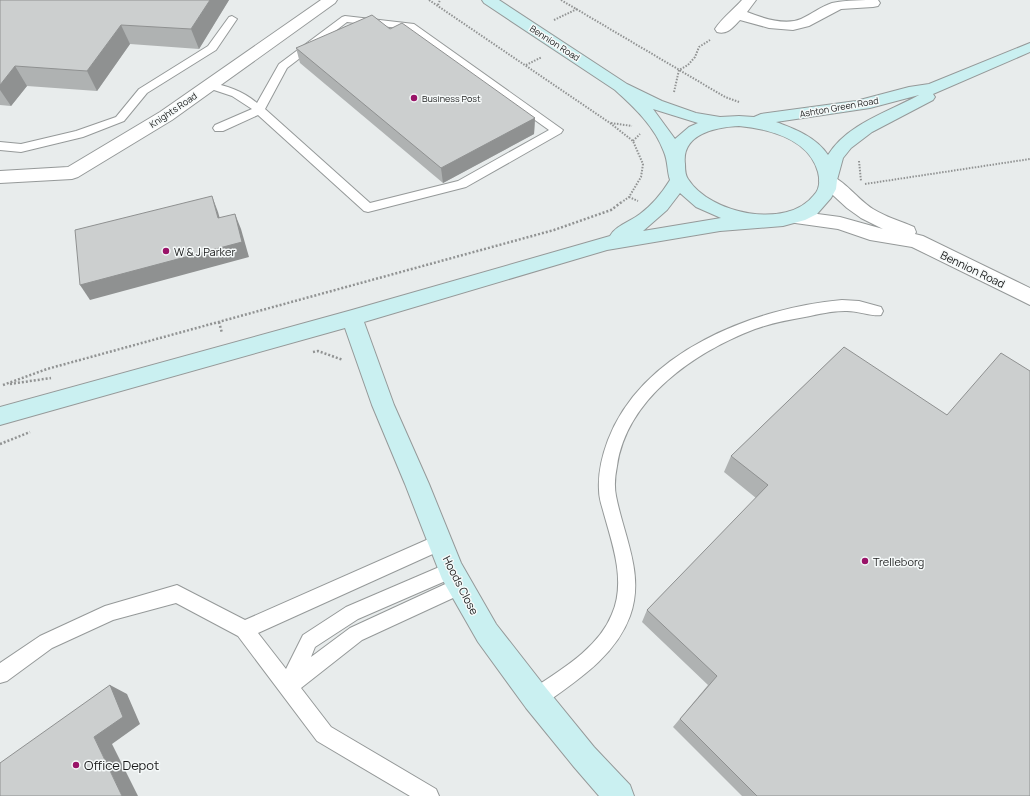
<svg xmlns="http://www.w3.org/2000/svg" width="1030" height="796" font-family="Manrope,sans-serif">
<style>
.lines{fill:none;stroke-linecap:round;stroke-linejoin:round}
.lane-casing{stroke:#959999;stroke-width:2}
.street-casing{stroke:#959999;stroke-width:2}
.secondary-casing{stroke:#959999;stroke-width:2}
.path-far1{stroke:#919393;stroke-width:2;stroke-dasharray:1.5 1.5;stroke-linecap:butt}
.path{stroke:#919393;stroke-width:2.5;stroke-dasharray:2 2;stroke-linecap:butt}
.lane{fill:#fff;fill-rule:evenodd}
.street{fill:#fff;fill-rule:evenodd}
.secondary{fill:#caf0f1;fill-rule:evenodd}
.wall{fill:#afb2b2}
.shaded-wall{fill:#8f9191}
.building{fill:#cccfcf;stroke:#8f9191}
.poi-dot{fill:#991368;stroke:#f5f9f9;stroke-width:1.5}
.labels{text-anchor:middle;dominant-baseline:central;stroke-width:3;stroke-linejoin:round;paint-order:stroke}
.far-street-label{font-size:9px;fill:#1a1b1b;stroke:#f5f9f9}
.far-poi-label{font-size:9px;fill:#1a1b1b;stroke:#f5f9f9;text-anchor:start}
.poi-label{font-size:11px;fill:#1a1b1b;stroke:#f5f9f9;text-anchor:start}
.street-label{font-size:11px;fill:#1a1b1b;stroke:#f5f9f9}
.near-poi-label{font-size:13px;fill:#1a1b1b;stroke:#f5f9f9;text-anchor:start}
</style>
<rect width="100%" height="100%" fill="#e8ecec"/>
<g class="lines">
<defs>
<g id="lane">
<path d="M232,16L237,19L216,50L147,93L124,121L83,137L21,152L0,150V142L21,144L76,131L116,117L139,89L208,46L229,17Z"/>
<path d="M345,16L414,24L563,130L561,133L466,187L368,212L364,211L258,115L223,131H215L213,128L215,125L252,109L232,96L205,87L204,85L205,83L209,82C227,86 243,91 257,103L279,64L342,17ZM347,22L407,29L549,130L458,181L370,203L265,109L287,68Z"/>
<path d="M842,300L859,301L881,307L883,311L881,315C873,317 856,310 845,311C832,311 819,314 805,317C788,320 772,323 755,329C695,352 627,398 617,466C615,476 614,486 616,496C624,537 645,575 630,616C615,657 576,681 543,705L536,708L529,705L526,698L529,691C559,671 598,649 612,614C626,582 613,546 604,514C602,506 599,499 599,490C598,473 602,456 608,440C642,351 754,308 842,300Z"/>
<path d="M440,534L446,536L448,542L446,548L258,633L286,669L303,635L346,607L451,562L457,564L460,570L457,576L358,619L315,647L311,657L350,628L454,580L460,577L466,580L469,586L466,592L362,640L301,688L331,727L436,789L439,796H410L317,741L238,636L176,603L113,620L52,648L7,681L0,683V663L40,636L105,606L177,585L245,620Z"/>
</g>
<g id="street">
<path d="M321,0H337L335,3L172,120L78,177L72,179L0,183V171L68,167L160,112Z"/>
<path d="M742,0H756L747,12C762,18 785,26 801,19C812,14 820,7 832,3C847,0 862,0 878,0L880,3L878,6L873,7L841,9L809,26L793,30L769,28L740,20C733,27 728,35 717,32L715,29C722,18 733,10 742,0Z"/>
<path d="M828,175C844,179 858,200 873,209C886,217 900,221 914,227L916,232L915,234L923,236L1030,288V305L912,247L870,240L838,229L788,222L786,217L788,212L795,211L840,217L883,229L861,218L847,208L822,185L819,181L822,177Z"/>
</g>
<path id="secondary" d="M482,0H499L627,84L662,101L696,113L720,117L739,116L754,117L761,114L856,101L909,87L929,84L1030,43V52L933,94L935,97L933,100L872,132L851,148L843,158L837,180L836,189L831,198L817,214L805,220L783,226L720,231L607,250L364,322L394,405L429,484L461,563L496,624L546,688L594,747L630,785L634,796H599L574,767L526,708L478,642L442,579L405,484L372,405L345,328L0,425V407L352,310L610,236C615,226 631,221 640,214C652,205 662,193 670,180C667,171 668,161 664,152C655,127 635,108 615,90L484,3ZM919,95C888,112 847,124 828,155C816,137 795,129 776,122L870,108ZM653,109L698,123L689,127L675,139ZM739,126C769,129 809,139 818,172C820,180 820,189 814,195C787,230 710,214 688,179C685,175 685,168 685,164C681,134 716,127 739,126ZM680,193L696,207L721,218L643,231L667,210Z"/>
</defs>
<use href="#lane" class="lane-casing"/>
<use href="#street" class="street-casing"/>
<use href="#secondary" class="secondary-casing"/>
<g class="path-far1">
<path d="M429,0L610,123L633,141L643,164L641,177L629,197L622,202"/>
<path d="M561,0L725,97L739,102"/>
<path d="M438,5L440,0"/>
<path d="M554,20L577,9"/>
<path d="M526,65L542,57"/>
<path d="M674,92L679,70L688,65L695,57L699,47L710,40"/>
<path d="M611,123L632,126"/>
<path d="M633,141L640,134"/>
<path d="M859,161L861,181"/>
<path d="M865,184L1030,159"/>
<path d="M629,197L638,201"/>
</g>
<g class="path">
<path d="M219,322L222,333"/>
<path d="M313,352L318,351L343,360"/>
<path d="M10,384L51,378"/>
<path d="M3,385L47,369L554,230L611,210L623,201"/>
<path d="M0,444L30,432"/>
</g>
<use href="#lane" class="lane"/>
<use href="#street" class="street"/>
<use href="#secondary" class="secondary"/>
</g>
<g class="wall">
<path d="M0,0H229L199,49L130,44L97,91L27,86L11,106L0,105Z"/>
<path d="M390,29L535,118L534,134L443,183L300,63L296,48Z"/>
<path d="M844,347L1030,796H742L673,727L708,685L642,622L647,610L756,498L724,472L731,456Z"/>
</g>
<g class="shaded-wall">
<path d="M210,0H229L199,49L191,29Z"/>
<path d="M121,25L130,44L97,91L87,71Z"/>
<path d="M15,66L27,86L11,106L0,90V85Z"/>
<path d="M535,118L534,134L443,183L441,168Z"/>
<path d="M212,196L218,212L224,233L218,218Z"/>
<path d="M235,214L241,229L249,257L90,300L80,285Z"/>
<path d="M110,685L127,694L140,724L112,744L138,796H122L94,737Z"/>
</g>
<g class="building">
<path d="M0,0H210L191,29L121,25L87,71L15,66L0,85Z"/>
<path d="M372,15L390,29L402,23L535,118L441,168L296,48Z"/>
<path d="M212,196L218,218L235,214L242,242L80,285L75,230Z"/>
<path d="M844,347L947,415L1001,353L1030,371V796H757L680,719L717,676L647,610L768,485L731,456Z"/>
<path d="M110,685L123,717L94,737L122,796H0V763Z"/>
</g>
<g class="poi-dot">
<circle cx="414" cy="98" r="4"/>
<circle cx="166" cy="251" r="4"/>
<circle cx="865" cy="561" r="4"/>
<circle cx="76" cy="765" r="4"/>
</g>
<g class="labels">
<g class="far-street-label">
<text transform="translate(555 43) rotate(33)">Bennion Road</text>
<text transform="translate(839 107) rotate(-10)">Ashton Green Road</text>
<text transform="translate(173 110) rotate(-34)">Knights Road</text>
</g>
<g class="far-poi-label">
<text x="422" y="98">Business Post</text>
</g>
<g class="poi-label">
<text x="174" y="251">W &amp; J Parker</text>
<text x="873" y="561">Trelleborg</text>
</g>
<g class="street-label">
<text transform="translate(973 269) rotate(26)">Bennion Road</text>
<text transform="translate(461 585) rotate(63)">Hoods Close</text>
</g>
<g class="near-poi-label">
<text x="84" y="765">Office Depot</text>
</g>
</g>
</svg>
